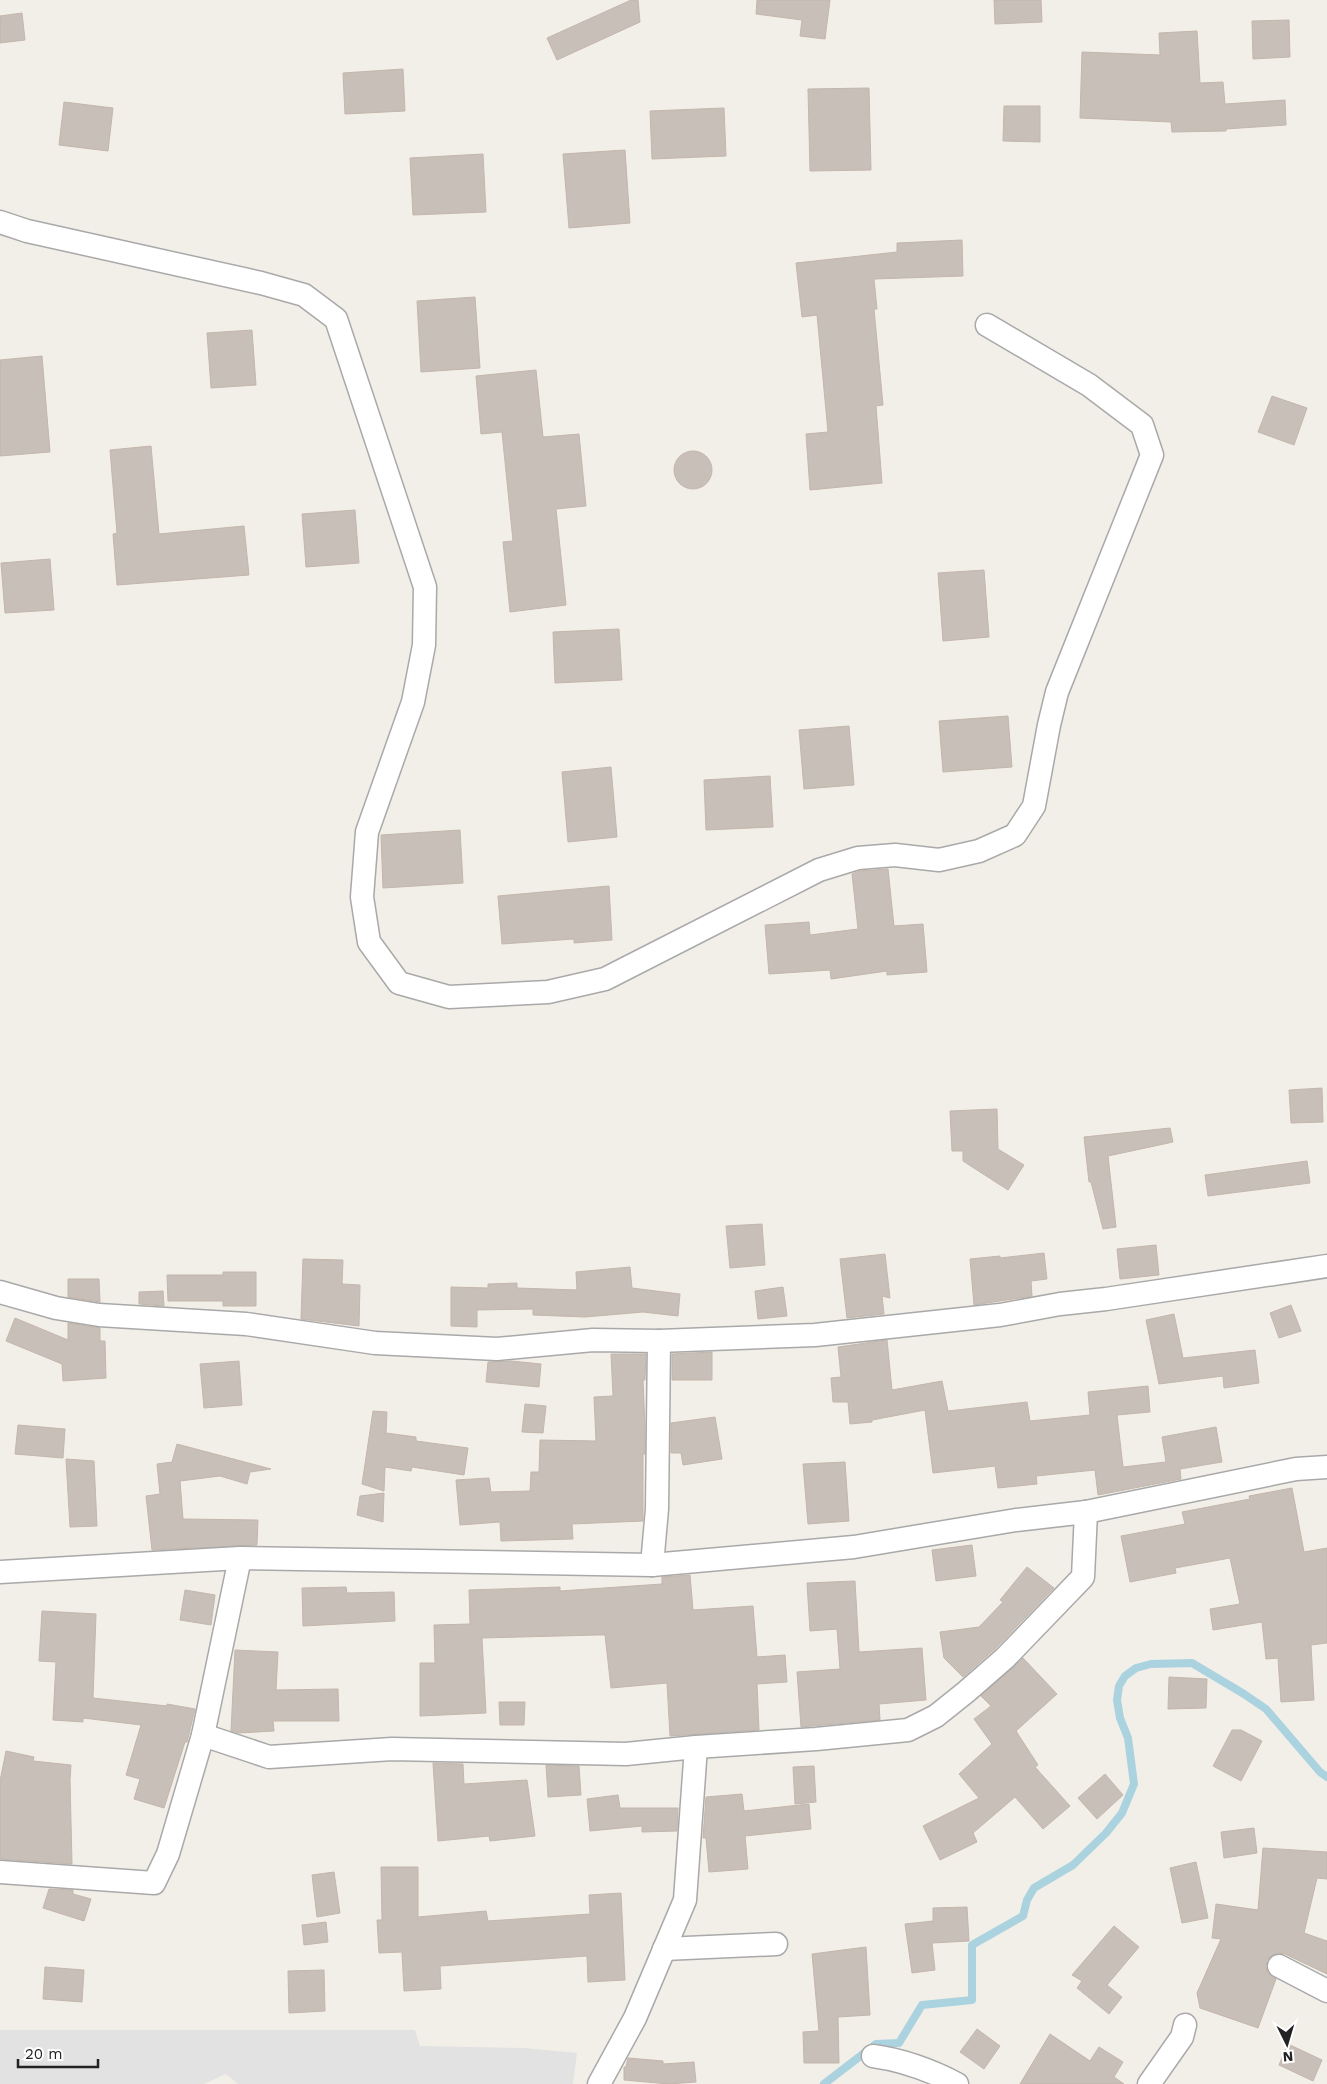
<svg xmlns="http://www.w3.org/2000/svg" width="1327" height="2084" font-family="'Work Sans',sans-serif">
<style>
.parking{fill:#e2e2e2}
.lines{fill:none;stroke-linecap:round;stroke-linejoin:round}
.stream{stroke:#aad3df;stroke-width:8}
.building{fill:#c7bfb8;stroke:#c4b6ab}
.minor-casing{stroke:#a9a9a9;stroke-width:25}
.minor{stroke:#fff;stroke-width:22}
</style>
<rect width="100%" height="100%" fill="#f2efe9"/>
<path class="parking" d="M0,2030H415L420,2046L524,2048L577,2053L573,2084H238L226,2074L204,2084H0Z"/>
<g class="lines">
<path class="stream" d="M824,2084L876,2044L899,2043L922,2005L972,2000V1945L1023,1916L1027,1900L1034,1888L1073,1865L1106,1833L1122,1813L1134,1784L1128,1738L1120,1718L1117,1700L1119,1686L1125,1676L1136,1668L1151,1664L1192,1663L1244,1694L1266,1709L1320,1772L1327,1777"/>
</g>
<g class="building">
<path d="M631,0H638L640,22L557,60L547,38Z"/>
<path d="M757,0H830L825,39L800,36L802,20L756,14Z"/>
<path d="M994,0H1041L1042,22L995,24Z"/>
<path d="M22,13L25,40L0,43V16Z"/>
<path d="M1289,20L1290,57L1253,59L1252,21Z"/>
<path d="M1197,31L1200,83L1223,82L1225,104L1285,100L1286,125L1226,129V131L1172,132L1171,122L1080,118L1082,52L1160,55L1159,33Z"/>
<path d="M403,69L405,111L345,114L343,73Z"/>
<path d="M869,88L871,170L810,171L808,89Z"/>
<path d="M64,102L113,108L108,151L59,145Z"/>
<path d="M1004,106H1040V142L1003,141Z"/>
<path d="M724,108L726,156L652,159L650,111Z"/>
<path d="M625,150L630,223L569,228L563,154Z"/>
<path d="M483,154L486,212L413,215L410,158Z"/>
<path d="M962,240L963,276L874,279L877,309H874L883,405L876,406L882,483L810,490L806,434L828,432L817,315L802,317L796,263L897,252V243Z"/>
<path d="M475,297L480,368L421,372L417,301Z"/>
<path d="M252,330L256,385L211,388L207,333Z"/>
<path d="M42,356L50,452L0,456V360Z"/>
<path d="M536,370L543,437L579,434L586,506L556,509L566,605L510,612L503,542L513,541L502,432L481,434L476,376Z"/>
<path d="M1272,396L1307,408L1294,445L1258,432Z"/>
<path d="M151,446L159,534L244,526L249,575L117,585L113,534L117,533L110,450Z"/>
<circle cx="693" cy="470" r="19"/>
<path d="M355,510L359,563L306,567L302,514Z"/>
<path d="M50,559L54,610L5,613L1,563Z"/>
<path d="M984,570L989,637L943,641L938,573Z"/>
<path d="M619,629L622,680L555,683L553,632Z"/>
<path d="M1008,716L1012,767L943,772L939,721Z"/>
<path d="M849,726L854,785L804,789L799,730Z"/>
<path d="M611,767L617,837L568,842L562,772Z"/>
<path d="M770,776L773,827L706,830L704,780Z"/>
<path d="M460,830L463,883L383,888L381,835Z"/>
<path d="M888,869L894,926L923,924L927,972L887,975V971L831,979L830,970L769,974L765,925L809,922L810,935L858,929L852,874L860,871Z"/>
<path d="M609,886L612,940L574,943V939L502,944L498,896Z"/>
<path d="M1322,1088L1323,1122L1291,1123L1289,1090Z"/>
<path d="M997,1109L998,1149L1024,1165L1008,1190L963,1161V1151H952L950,1111Z"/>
<path d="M1170,1128L1173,1142L1108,1156L1116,1227L1103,1229L1091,1182H1089L1084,1137Z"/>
<path d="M1307,1161L1310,1183L1208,1196L1205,1175Z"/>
<path d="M762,1224L765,1265L730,1268L726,1226Z"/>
<path d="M1156,1245L1159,1275L1120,1279L1117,1249Z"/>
<path d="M1044,1253L1047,1279L1031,1281L1032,1296L974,1305L970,1259L1000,1256V1258Z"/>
<path d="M885,1254L890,1298L882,1296L884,1314L847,1318L840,1259Z"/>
<path d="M303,1259L343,1260L342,1284L360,1285L359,1326L301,1319Z"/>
<path d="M630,1267L632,1288L680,1294L678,1316L643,1312L585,1317L533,1315V1309L477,1310V1327L451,1326V1287L488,1288V1284L517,1283V1288L577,1290L576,1272Z"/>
<path d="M223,1272H256V1306H223V1301H168L167,1275H223Z"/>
<path d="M68,1279H99L100,1302L68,1297Z"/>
<path d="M783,1287L787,1316L758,1319L755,1291Z"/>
<path d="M163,1291L164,1306L139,1304V1292Z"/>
<path d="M1291,1305L1301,1331L1279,1338L1270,1313Z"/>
<path d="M1174,1314L1183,1358L1255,1350L1259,1383L1224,1388L1223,1376L1159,1384L1146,1320Z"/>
<path d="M15,1318L68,1340V1323L100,1328V1341H105L106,1378L63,1381L62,1364L6,1341Z"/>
<path d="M887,1340L892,1390L942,1381L948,1411L1027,1402L1030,1421L1090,1415L1088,1392L1148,1386L1150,1412L1117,1415L1123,1467L1166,1462L1162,1437L1216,1427L1222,1462L1180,1469L1181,1479L1098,1495L1095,1470L1036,1476L1037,1484L998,1488L995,1466L933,1473L925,1410L872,1420V1422L850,1424L848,1402H833L831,1378L841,1377L838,1347Z"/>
<path d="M712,1352V1380H672V1354Z"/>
<path d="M611,1354H646L645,1380H643L645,1427V1454H643V1521L572,1524L573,1539L501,1541L500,1522L460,1525L456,1480L489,1478L491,1492L530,1491L531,1472H539L540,1440L596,1441L594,1397L613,1396Z"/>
<path d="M239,1361L242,1405L204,1408L200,1364Z"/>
<path d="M511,1361L541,1364L539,1387L486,1382L488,1362Z"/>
<path d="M525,1404L546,1406L543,1433L522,1432Z"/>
<path d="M373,1411L387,1412L386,1433L416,1437V1441L468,1448L464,1475L412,1467L411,1471L385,1467L384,1491L362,1484Z"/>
<path d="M715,1417L722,1459L683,1465L681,1453H671V1423Z"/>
<path d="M18,1425L65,1429L63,1458L15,1454Z"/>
<path d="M177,1444L271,1469L250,1472L247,1484L220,1476L180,1481L183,1519L258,1520L257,1545L152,1550L146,1496L160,1494L157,1464L172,1462Z"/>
<path d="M66,1459L94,1461L97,1526L70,1527Z"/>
<path d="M845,1462L849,1521L808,1524L803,1464Z"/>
<path d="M1292,1488L1304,1552L1327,1548V1643L1311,1645L1314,1700L1281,1702L1278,1658L1266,1659L1262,1622L1213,1630L1210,1609L1240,1604L1230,1558L1175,1568L1176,1573L1130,1582L1121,1536L1185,1524L1182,1512L1250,1499L1249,1496Z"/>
<path d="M384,1493L383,1522L357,1515L360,1496Z"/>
<path d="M972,1545L976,1576L936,1581L932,1550Z"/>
<path d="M1027,1567L1054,1588L996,1648L963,1677L944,1658L940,1632L979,1627L1003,1602L1000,1600Z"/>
<path d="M690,1575L693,1610L753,1606L757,1657L785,1655L787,1682L757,1684L759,1730L670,1736L667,1683L611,1688L605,1635H597L482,1638L486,1713L420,1716V1663H435L434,1625L470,1624L469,1590L560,1587V1591L662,1584V1577Z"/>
<path d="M855,1581L859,1652L922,1648L926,1700L879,1704L880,1720L801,1727L797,1672L840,1669L837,1629L810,1631L807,1583Z"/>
<path d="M346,1587L347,1593L394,1592L395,1621L303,1626L302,1588Z"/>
<path d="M185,1590L215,1595L211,1625L180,1620Z"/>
<path d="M42,1611L96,1614L93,1698L167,1706V1704L195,1709L187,1742H185L164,1808L134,1799L140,1779L126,1775L141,1725L83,1718V1722L53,1720L56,1662L39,1661Z"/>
<path d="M235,1650L278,1652L276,1690L338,1689L339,1721H273L274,1731L239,1733L231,1731Z"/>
<path d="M1023,1658L1057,1694L1016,1731L1038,1765L1035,1767L1070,1806L1043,1829L1015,1797L973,1833L977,1842L940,1860L923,1826L979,1798L959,1774L992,1744L974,1719L991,1706L981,1696Z"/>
<path d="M1169,1677L1207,1679L1206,1708L1168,1709Z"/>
<path d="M499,1702H525L524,1725H500Z"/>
<path d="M1232,1730H1241L1262,1741L1241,1781L1213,1766Z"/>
<path d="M6,1751L34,1757L33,1761L71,1765L70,1780L72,1864L0,1859V1781Z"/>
<path d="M433,1763L463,1764L464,1784L527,1780L535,1836L490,1841L489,1836L438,1841Z"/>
<path d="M546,1765L579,1766L581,1795L548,1797Z"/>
<path d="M814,1766L816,1802L795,1804L793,1767Z"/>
<path d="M1105,1774L1123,1795L1097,1819L1078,1798Z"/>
<path d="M742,1794L744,1811L809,1804L811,1829L745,1836L748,1869L709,1872L706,1838H703L706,1797Z"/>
<path d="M618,1795L620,1808H678L677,1831L642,1832V1826L590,1831L587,1799Z"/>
<path d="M1254,1828L1257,1853L1224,1858L1221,1832Z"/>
<path d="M1263,1848L1327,1852V1879L1317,1878L1304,1933L1327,1941V1974L1285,1954L1278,1953L1272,1955L1267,1960L1266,1967L1268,1973L1276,1979L1258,2028L1200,2008L1197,1993L1221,1939L1212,1938L1216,1904L1258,1910Z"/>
<path d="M1196,1862L1208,1918L1182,1923L1170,1868Z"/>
<path d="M381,1867H418V1917L486,1911L488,1921L590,1914L589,1895L621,1893L625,1980L588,1982L587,1956L440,1966L441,1989L404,1991L402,1952L379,1953L377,1920H382Z"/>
<path d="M334,1872L340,1913L317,1917L312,1875Z"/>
<path d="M49,1889L73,1890V1894L91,1899L84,1921L43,1908Z"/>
<path d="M967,1907L969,1941L932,1943L935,1970L912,1973L905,1924L933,1921V1908Z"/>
<path d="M326,1922L328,1942L304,1945L302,1925Z"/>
<path d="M1114,1926L1139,1947L1107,1985L1122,1997L1109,2014L1077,1988L1082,1981L1072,1975Z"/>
<path d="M866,1947L870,2015L838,2017L839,2063H804L803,2032L819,2031L812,1954Z"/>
<path d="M45,1967L84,1970L82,2002L43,1999Z"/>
<path d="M324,1970L325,2011L289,2013L288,1971Z"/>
<path d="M977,2029L1000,2046L984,2069L960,2052Z"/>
<path d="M1050,2034L1090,2061L1099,2047L1123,2062L1114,2077L1124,2084H1020Z"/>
<path d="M1288,2044L1322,2060L1313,2081L1279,2065Z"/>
<path d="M628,2058L663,2061V2064L694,2062L696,2082L669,2084L624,2080V2067H626Z"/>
</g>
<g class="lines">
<defs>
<g id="minor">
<path d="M0,222L27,231L261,283L304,295L336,319L425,587L424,645L413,702L367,832L362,897L369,942L399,983L449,997L548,992L605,979L819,870L858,858L895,855L939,860L979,851L1015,835L1034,806L1049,725L1057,692L1152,455L1142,425L1089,385L987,325"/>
<path d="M0,1292L56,1308L99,1315L246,1324L375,1343L497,1349L593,1340L659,1341L815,1335L1000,1315L1060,1304L1106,1299L1327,1266"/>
<path d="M652,1565L657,1509L659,1341"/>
<path d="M0,1572L240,1558L652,1565L854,1547L1016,1520L1086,1512L1296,1469L1327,1467"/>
<path d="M203,1735L269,1757L392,1749L626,1754L696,1747L816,1739L908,1730L936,1716L966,1692L1005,1658L1083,1577L1086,1512"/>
<path d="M0,1872L154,1883L168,1854L203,1735L240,1558"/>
<path d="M664,1949L776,1944"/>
<path d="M1279,1966L1327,1991"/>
<path d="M873,2056C903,2060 930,2070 957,2084"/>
<path d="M599,2084L635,2018L685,1900L696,1747"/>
<path d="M1149,2084L1182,2037L1185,2025"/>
</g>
</defs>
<use href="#minor" class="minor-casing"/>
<use href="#minor" class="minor"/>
</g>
<g transform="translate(1287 2044) rotate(175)" stroke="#ffffff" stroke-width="4" paint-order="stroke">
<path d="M0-4L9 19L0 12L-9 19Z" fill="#222222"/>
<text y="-8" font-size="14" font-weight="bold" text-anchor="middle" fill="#222222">N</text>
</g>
<path d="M18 2059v8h80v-8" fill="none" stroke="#222222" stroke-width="2.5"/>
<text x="25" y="2059" font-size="15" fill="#222222" stroke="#ffffff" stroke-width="4" paint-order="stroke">20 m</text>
</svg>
